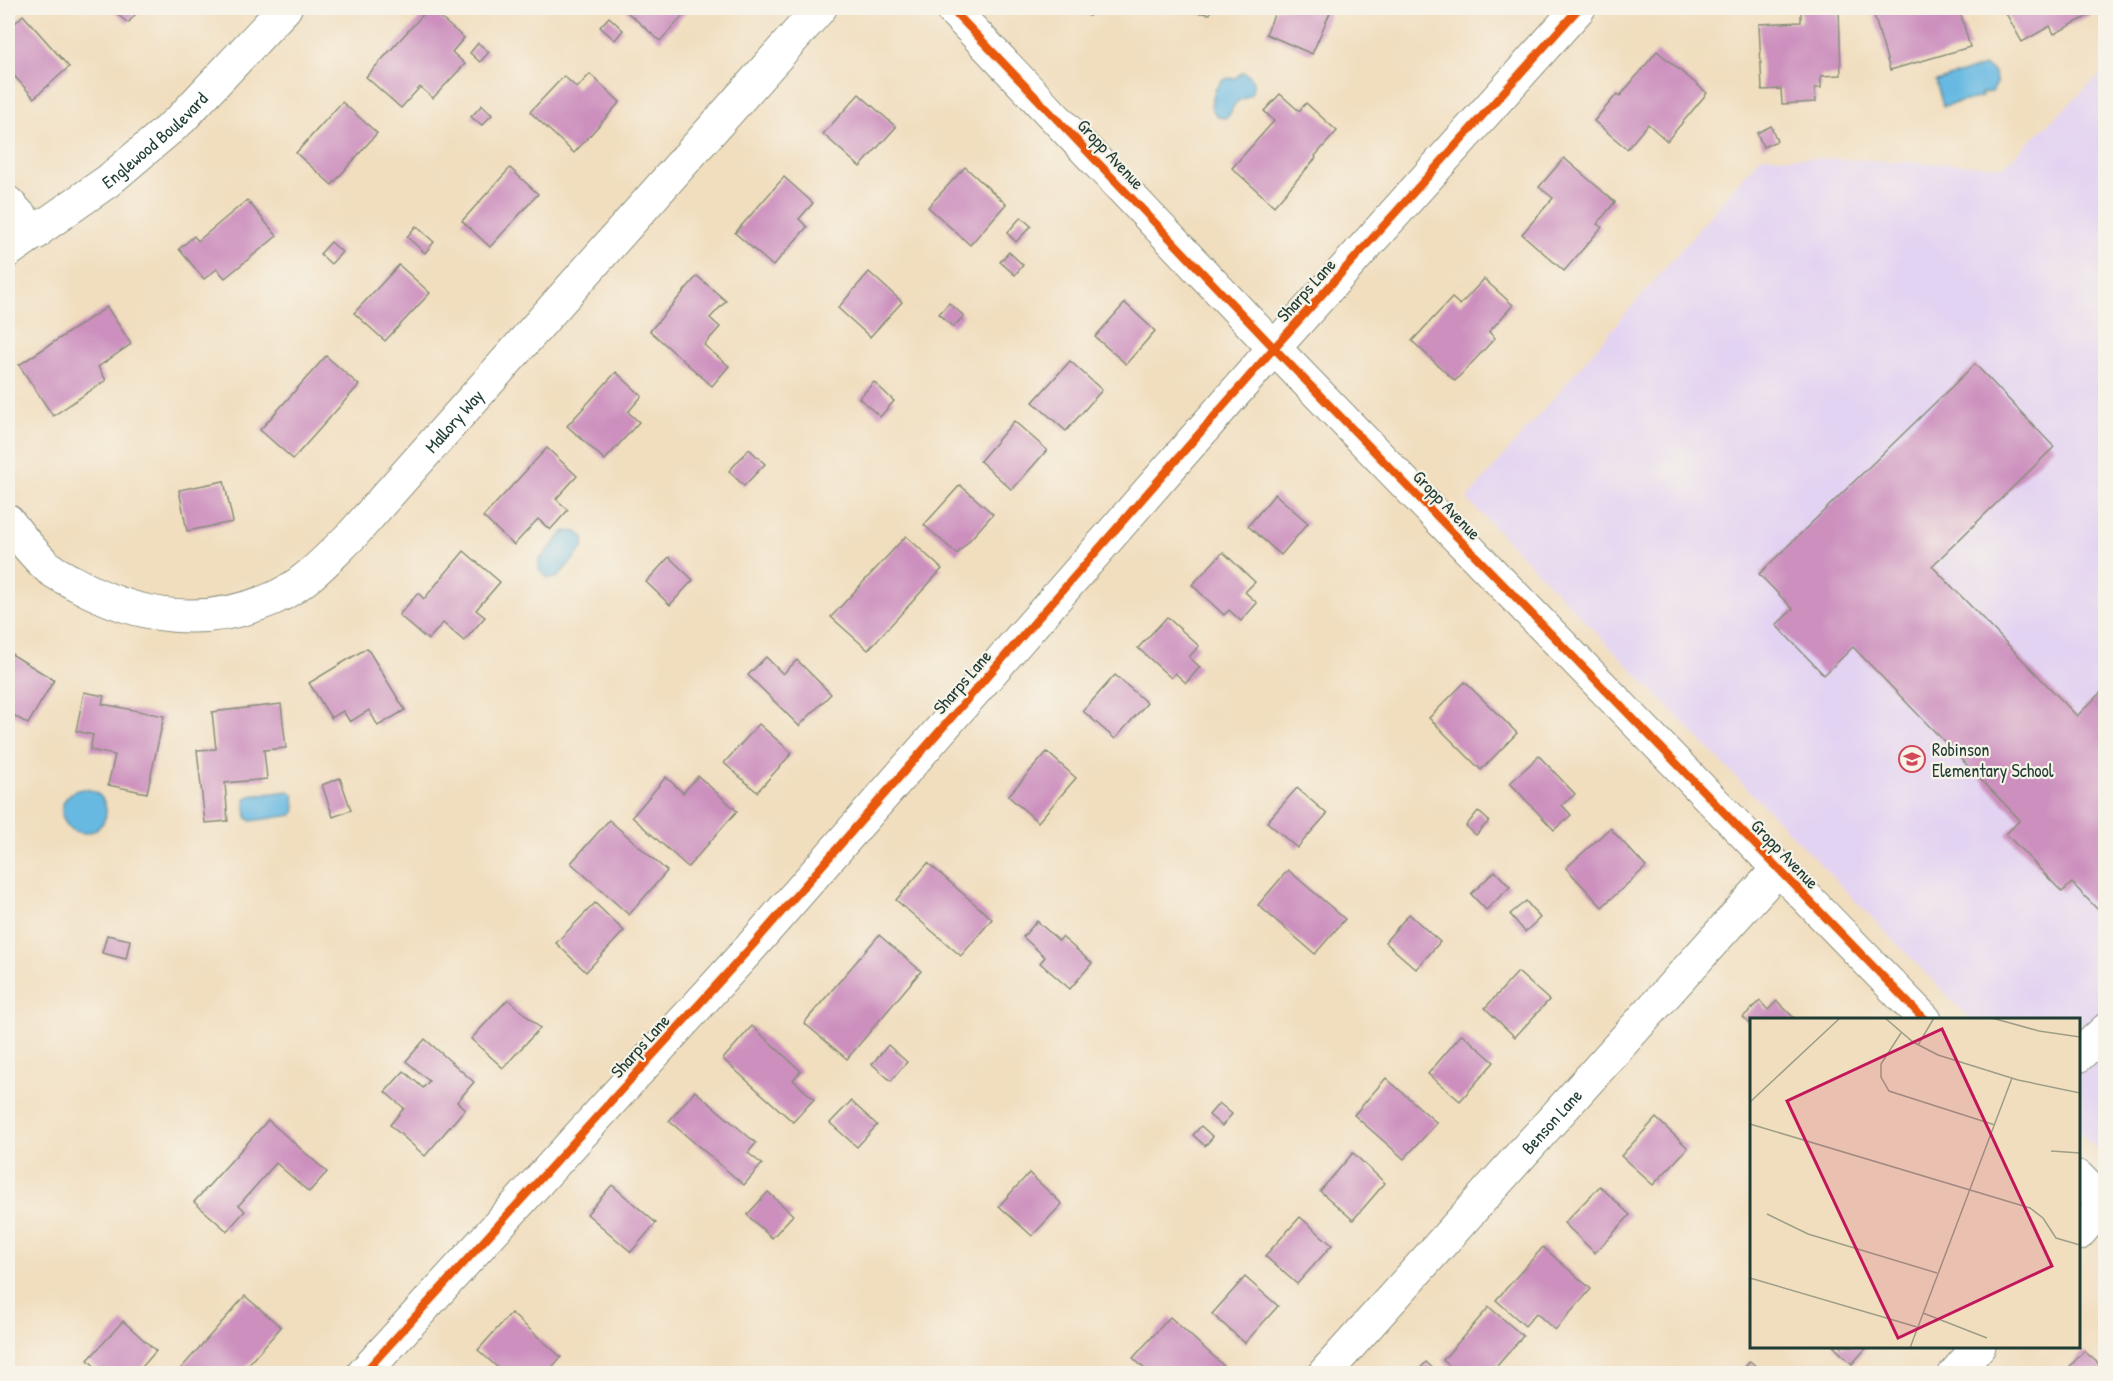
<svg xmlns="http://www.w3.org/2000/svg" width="2113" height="1381" font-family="'Patrick Hand',sans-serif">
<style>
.built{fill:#e3d3f2}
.water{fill:#67b9e2;stroke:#437b8b;stroke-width:1.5}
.building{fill:#cc8fbe}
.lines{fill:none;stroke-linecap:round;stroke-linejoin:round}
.minor-casing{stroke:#888e7a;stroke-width:35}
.minor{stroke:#fff;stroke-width:33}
.cycleway-casing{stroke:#f7f3e8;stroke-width:11}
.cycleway{stroke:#e8590c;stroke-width:8}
.labels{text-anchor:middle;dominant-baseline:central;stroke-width:4.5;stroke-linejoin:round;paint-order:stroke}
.street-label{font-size:18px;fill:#1f3d34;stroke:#f7f3e8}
.poi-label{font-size:18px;fill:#1f3d34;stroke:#f7f3e8;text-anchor:start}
.inset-road{fill:none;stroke:#9d9e87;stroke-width:1.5}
.view{fill:#c2185b;fill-opacity:0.15;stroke:#c2185b;stroke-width:3}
.inset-edge{fill:none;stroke:#1f3d34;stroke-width:3}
</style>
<rect width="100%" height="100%" fill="#f7f3e8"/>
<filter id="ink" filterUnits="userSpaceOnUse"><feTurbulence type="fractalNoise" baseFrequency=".0167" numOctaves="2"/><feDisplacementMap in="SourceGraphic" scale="12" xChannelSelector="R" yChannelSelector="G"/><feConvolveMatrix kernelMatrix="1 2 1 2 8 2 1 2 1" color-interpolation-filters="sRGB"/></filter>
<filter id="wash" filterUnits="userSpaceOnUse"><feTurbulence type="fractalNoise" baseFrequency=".008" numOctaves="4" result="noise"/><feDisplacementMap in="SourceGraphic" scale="24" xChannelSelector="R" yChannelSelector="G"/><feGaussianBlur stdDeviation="1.35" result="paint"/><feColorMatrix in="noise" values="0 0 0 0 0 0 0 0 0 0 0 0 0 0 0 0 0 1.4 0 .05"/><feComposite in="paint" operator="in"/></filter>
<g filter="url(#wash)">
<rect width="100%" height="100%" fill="#f1debf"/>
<path class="built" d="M2105,70V1159L2079,1131L2078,1020L1970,1019L1467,499L1761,156L2004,166Z"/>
<g class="water">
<path d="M1984,66L1993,71L1997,83L1992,92L1981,93L1982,97L1943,106L1936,81Z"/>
<path d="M1243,72C1254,77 1255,84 1251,94C1247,98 1242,99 1238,101C1228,108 1234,123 1216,116L1211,106L1215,90L1223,79L1235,78Z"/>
<path d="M565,531L577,532L584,538L583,548L557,578H548L539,570V560Z"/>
<circle cx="84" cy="811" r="22"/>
<path d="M289,791L294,795L295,810L292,815L251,821L247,818L245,800L249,796Z"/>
</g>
<g id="blocks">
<g class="building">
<path d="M110,8H138L140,9L128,23Z"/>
<path d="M429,8L464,38L452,52L465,64L433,98L420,87L401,108L366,77Z"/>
<path d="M630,8H690L660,41L626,11Z"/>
<path d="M1081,8H1098L1089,16Z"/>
<path d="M1191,8H1210V14L1191,12Z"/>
<path d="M1277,8H1332L1312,54L1266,34Z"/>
<path d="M1801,8H1839L1841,75L1821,76V88H1815L1816,102L1782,104L1781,89L1762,90L1759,24L1801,22Z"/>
<path d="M1872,8H1959L1970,47L1890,70Z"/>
<path d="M2003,8H2103L2054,34L2050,26L2022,42Z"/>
<path d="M23,15L69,67L34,98L8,69V30Z"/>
<path d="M609,17L623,30L615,40L600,27Z"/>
<path d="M478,43L489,52L480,62L470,53Z"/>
<path d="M1657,51L1707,93L1667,141L1648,124L1627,149L1594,121L1617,94L1620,96Z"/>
<path d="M590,74L620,102L574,153L530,112L564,76L577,88Z"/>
<path d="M859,94L896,127L860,167L823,134Z"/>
<path d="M1280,94L1299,111L1306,103L1337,131L1315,156L1316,158L1274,206L1232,168L1274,121L1264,111Z"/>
<path d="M342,102L377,133L332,185L296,153Z"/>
<path d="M482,105L492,115L482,125L471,117Z"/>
<path d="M1771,126L1777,141L1763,147L1757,133Z"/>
<path d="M1564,158L1615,202L1597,224L1602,227L1564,271L1522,234L1553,198L1539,187Z"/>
<path d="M965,167L1006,204L970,245L928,207Z"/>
<path d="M510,168L538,194L490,247L462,221Z"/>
<path d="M784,177L813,203L799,219L807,227L773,266L735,233Z"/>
<path d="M247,200L277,236L225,278L217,269L204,279L179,249L194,236L198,241Z"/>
<path d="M1021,217L1031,226L1016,242L1007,233Z"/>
<path d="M416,226L434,242L425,253L407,237Z"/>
<path d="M331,242L342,252L331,264L320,254Z"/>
<path d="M1009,252L1023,265L1015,275L1000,262Z"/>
<path d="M399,265L430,293L385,341L354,313Z"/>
<path d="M869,272L902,302L870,337L838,308Z"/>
<path d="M697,276L726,301L710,318L720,327L704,345L729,366L712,386L650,331Z"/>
<path d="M1484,279L1513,305L1489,332L1495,338L1455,381L1412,341L1452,298L1460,305Z"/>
<path d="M949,303L964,316L953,327L939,314Z"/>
<path d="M1125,303L1155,331L1126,364L1095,337Z"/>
<path d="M107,307L131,344L98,367L106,380L53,416L19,365Z"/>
<path d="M326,356L359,385L293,459L260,430Z"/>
<path d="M1070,361L1102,390L1066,431L1033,402Z"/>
<path d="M1975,364L2054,447L1932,566L2077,716L2106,687V909L2101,913L2072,883L2062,892L2006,834L2020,820L1853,647L1824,675L1776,625L1793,609L1759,574Z"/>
<path d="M616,372L642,396L628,412L639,422L605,460L567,426Z"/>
<path d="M874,382L894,401L880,417L859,398Z"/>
<path d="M1014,421L1047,450L1012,490L980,461Z"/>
<path d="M547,448L577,476L556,499L568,510L550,530L538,519L514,545L483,517Z"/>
<path d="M749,449L765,464L744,486L729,471Z"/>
<path d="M224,481L233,522L187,531L179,490Z"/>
<path d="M960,485L993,514L957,554L924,525Z"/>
<path d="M1275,494L1308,523L1281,555L1248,526Z"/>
<path d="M906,536L942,569L868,650L831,617Z"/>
<path d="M464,551L500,582L476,610L485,617L464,641L443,623L428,640L399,615L418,593L424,599Z"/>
<path d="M1223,552L1255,582L1245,592L1257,603L1241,621L1229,610L1224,615L1192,585Z"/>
<path d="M669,557L693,580L670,605L646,582Z"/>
<path d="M1167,617L1199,646L1189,657L1200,667L1186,683L1175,673L1171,678L1138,648Z"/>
<path d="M367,648L405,710L378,726L369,710L350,722L343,711L331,718L309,683Z"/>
<path d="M8,652L54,680L28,724L8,712Z"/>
<path d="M766,657L783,674L797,660L831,694L799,726L748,675Z"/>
<path d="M1115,675L1147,703L1115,739L1083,711Z"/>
<path d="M1465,682L1517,733L1481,770L1429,718Z"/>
<path d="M84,692L104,696L102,704L164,716L147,793L108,785L115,755L90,750L93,735L76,731Z"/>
<path d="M281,704L286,748L264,750L267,779L225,783L228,821L205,823L197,750L216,749L212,712Z"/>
<path d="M759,724L792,753L757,792L724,763Z"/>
<path d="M1047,752L1076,778L1038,822L1008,796Z"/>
<path d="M1539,756L1575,794L1562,805L1571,815L1554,830L1510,783Z"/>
<path d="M698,776L737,811L688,867L632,817L666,777L683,793Z"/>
<path d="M340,778L351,810L333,817L322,785Z"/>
<path d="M1297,788L1327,814L1297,848L1267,822Z"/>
<path d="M1478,811L1489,821L1476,835L1466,826Z"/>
<path d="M609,820L667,871L629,915L571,863Z"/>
<path d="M1610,828L1646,867L1602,907L1566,868Z"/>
<path d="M928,863L992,919L961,956L896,900Z"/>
<path d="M1288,870L1345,919L1315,954L1258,905Z"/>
<path d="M1495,871L1510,887L1486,910L1471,894Z"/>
<path d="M1526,901L1540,918L1525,932L1510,914Z"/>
<path d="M595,903L624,931L586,972L556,943Z"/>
<path d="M1409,914L1440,942L1416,969L1385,942Z"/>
<path d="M1037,921L1059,941L1062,937L1092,963L1070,989L1040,963L1045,957L1023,937Z"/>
<path d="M107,935L130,940L126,959L102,953Z"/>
<path d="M879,935L921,971L847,1059L804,1023Z"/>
<path d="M1518,972L1549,1000L1515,1037L1485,1008Z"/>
<path d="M508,999L540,1028L503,1068L471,1039Z"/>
<path d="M1760,1001L1768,1010L1777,1001L1796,1020H1752V1026L1743,1017Z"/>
<path d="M752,1026L801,1071L793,1080L814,1099L793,1122L723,1059Z"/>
<path d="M1462,1034L1494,1062L1460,1101L1428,1074Z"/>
<path d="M425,1039L474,1082L457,1102L465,1109L425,1156L390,1125L404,1108L385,1092L404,1071L423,1088L429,1081L406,1061Z"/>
<path d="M888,1045L907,1062L891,1081L872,1064Z"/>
<path d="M1386,1078L1437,1123L1404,1159L1354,1115Z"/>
<path d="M695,1091L756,1143L748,1153L762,1164L744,1185L669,1121Z"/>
<path d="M851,1101L877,1125L857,1147L830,1123Z"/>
<path d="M1219,1103L1232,1114L1222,1126L1209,1115Z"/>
<path d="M1656,1118L1688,1148L1653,1185L1621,1156Z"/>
<path d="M268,1120L327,1172L309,1192L276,1163L239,1205L245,1211L227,1231L194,1202Z"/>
<path d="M1201,1126L1213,1137L1205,1146L1193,1135Z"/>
<path d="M1353,1153L1385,1183L1353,1220L1320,1191Z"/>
<path d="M1029,1173L1062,1204L1032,1236L999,1206Z"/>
<path d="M612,1185L656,1223L631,1252L587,1214Z"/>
<path d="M1600,1186L1630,1215L1595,1253L1564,1223Z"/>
<path d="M768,1192L793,1215L772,1238L747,1215Z"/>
<path d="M1300,1217L1332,1245L1297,1284L1265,1256Z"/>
<path d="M1543,1247L1591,1289L1555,1330L1536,1313L1525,1326L1496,1300Z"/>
<path d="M1245,1277L1278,1306L1245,1343L1212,1314Z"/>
<path d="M245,1296L281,1327L240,1374H176Z"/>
<path d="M1489,1307L1523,1336L1490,1374H1459L1443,1360Z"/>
<path d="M511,1313L561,1357L546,1374H505L478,1350Z"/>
<path d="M1170,1317L1223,1365L1215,1374H1150L1133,1358Z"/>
<path d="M123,1321L156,1351L136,1374H103L88,1360Z"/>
<path d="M1833,1346H1868L1852,1364Z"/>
<path d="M2084,1351L2106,1370V1374H2063Z"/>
<path d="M1750,1361L1765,1374H1739Z"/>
<path d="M1426,1362L1439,1374H1415Z"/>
<path d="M1790,1366L1799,1374H1783Z"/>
</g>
</g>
</g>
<g filter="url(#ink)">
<use href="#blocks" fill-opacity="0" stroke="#888e7a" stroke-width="1.5"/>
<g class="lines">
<defs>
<g id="minor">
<path d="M951,8L1274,348L1925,1020"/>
<path d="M8,203L36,233"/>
<path id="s1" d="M8,251L108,181L181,119L285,8"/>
<path id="s2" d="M8,521C18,535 38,559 50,569C58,575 69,580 78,585C140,619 206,627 272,599C305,585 328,558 353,534L820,8"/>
<path d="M2078,1056L2106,1030"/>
<path d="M2078,1177L2106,1206"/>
<path d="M2078,1234L2104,1204"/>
<path d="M363,1374L751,947L1274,348L1579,8"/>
<path id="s3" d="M1324,1374L1778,869"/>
<path d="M1955,1374L1979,1346"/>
</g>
</defs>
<use href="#minor" class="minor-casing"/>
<use href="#minor" class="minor"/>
<defs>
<g id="cycleway">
<path d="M951,8L1274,348L1925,1020"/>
<path d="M363,1374L751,947L1274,348L1579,8"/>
</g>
</defs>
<use href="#cycleway" class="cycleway-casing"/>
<use href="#cycleway" class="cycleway"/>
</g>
</g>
<defs>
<symbol id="school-ring" viewBox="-11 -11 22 22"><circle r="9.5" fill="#f7f3e8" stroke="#d1495b" stroke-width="1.5"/><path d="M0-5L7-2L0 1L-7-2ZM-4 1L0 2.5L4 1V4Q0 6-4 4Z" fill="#d1495b"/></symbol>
</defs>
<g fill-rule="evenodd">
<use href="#school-ring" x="1897" y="744" width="30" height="30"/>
</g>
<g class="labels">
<g class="street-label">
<text stroke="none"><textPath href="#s1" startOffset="184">Englewood Boulevard</textPath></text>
<text transform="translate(1111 154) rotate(47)">Gropp Avenue</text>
<text transform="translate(1306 290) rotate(-48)">Sharps Lane</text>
<text stroke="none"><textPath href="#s2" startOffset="554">Mallory Way</textPath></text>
<text transform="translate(1447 505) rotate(46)">Gropp Avenue</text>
<text transform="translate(962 682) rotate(-49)">Sharps Lane</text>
<text transform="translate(1785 854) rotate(46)">Gropp Avenue</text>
<text transform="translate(640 1046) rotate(-48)">Sharps Lane</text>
<text stroke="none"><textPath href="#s3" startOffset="340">Benson Lane</textPath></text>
</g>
<g class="poi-label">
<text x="1932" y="749">Robinson<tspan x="1932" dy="21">Elementary School</tspan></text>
</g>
</g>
<g transform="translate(1750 1018)">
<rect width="330" height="330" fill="#f1debf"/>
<path class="inset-road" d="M135,0L163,24L188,37L268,62L330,75M242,0L289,13L330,19M151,15L131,46V59L139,73L245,107M168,27L184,0M0,84L90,0M0,106L280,190L293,200L306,220L330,227M301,133L330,135M17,196L58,216L187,255M0,260L167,309M173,295L237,320M160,330L262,60"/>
<path class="view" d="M192,11L302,248L148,320L37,83Z"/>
<rect width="330" height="330" class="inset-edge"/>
</g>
<rect width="2113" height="1381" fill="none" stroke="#f7f3e8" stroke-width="30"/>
</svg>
